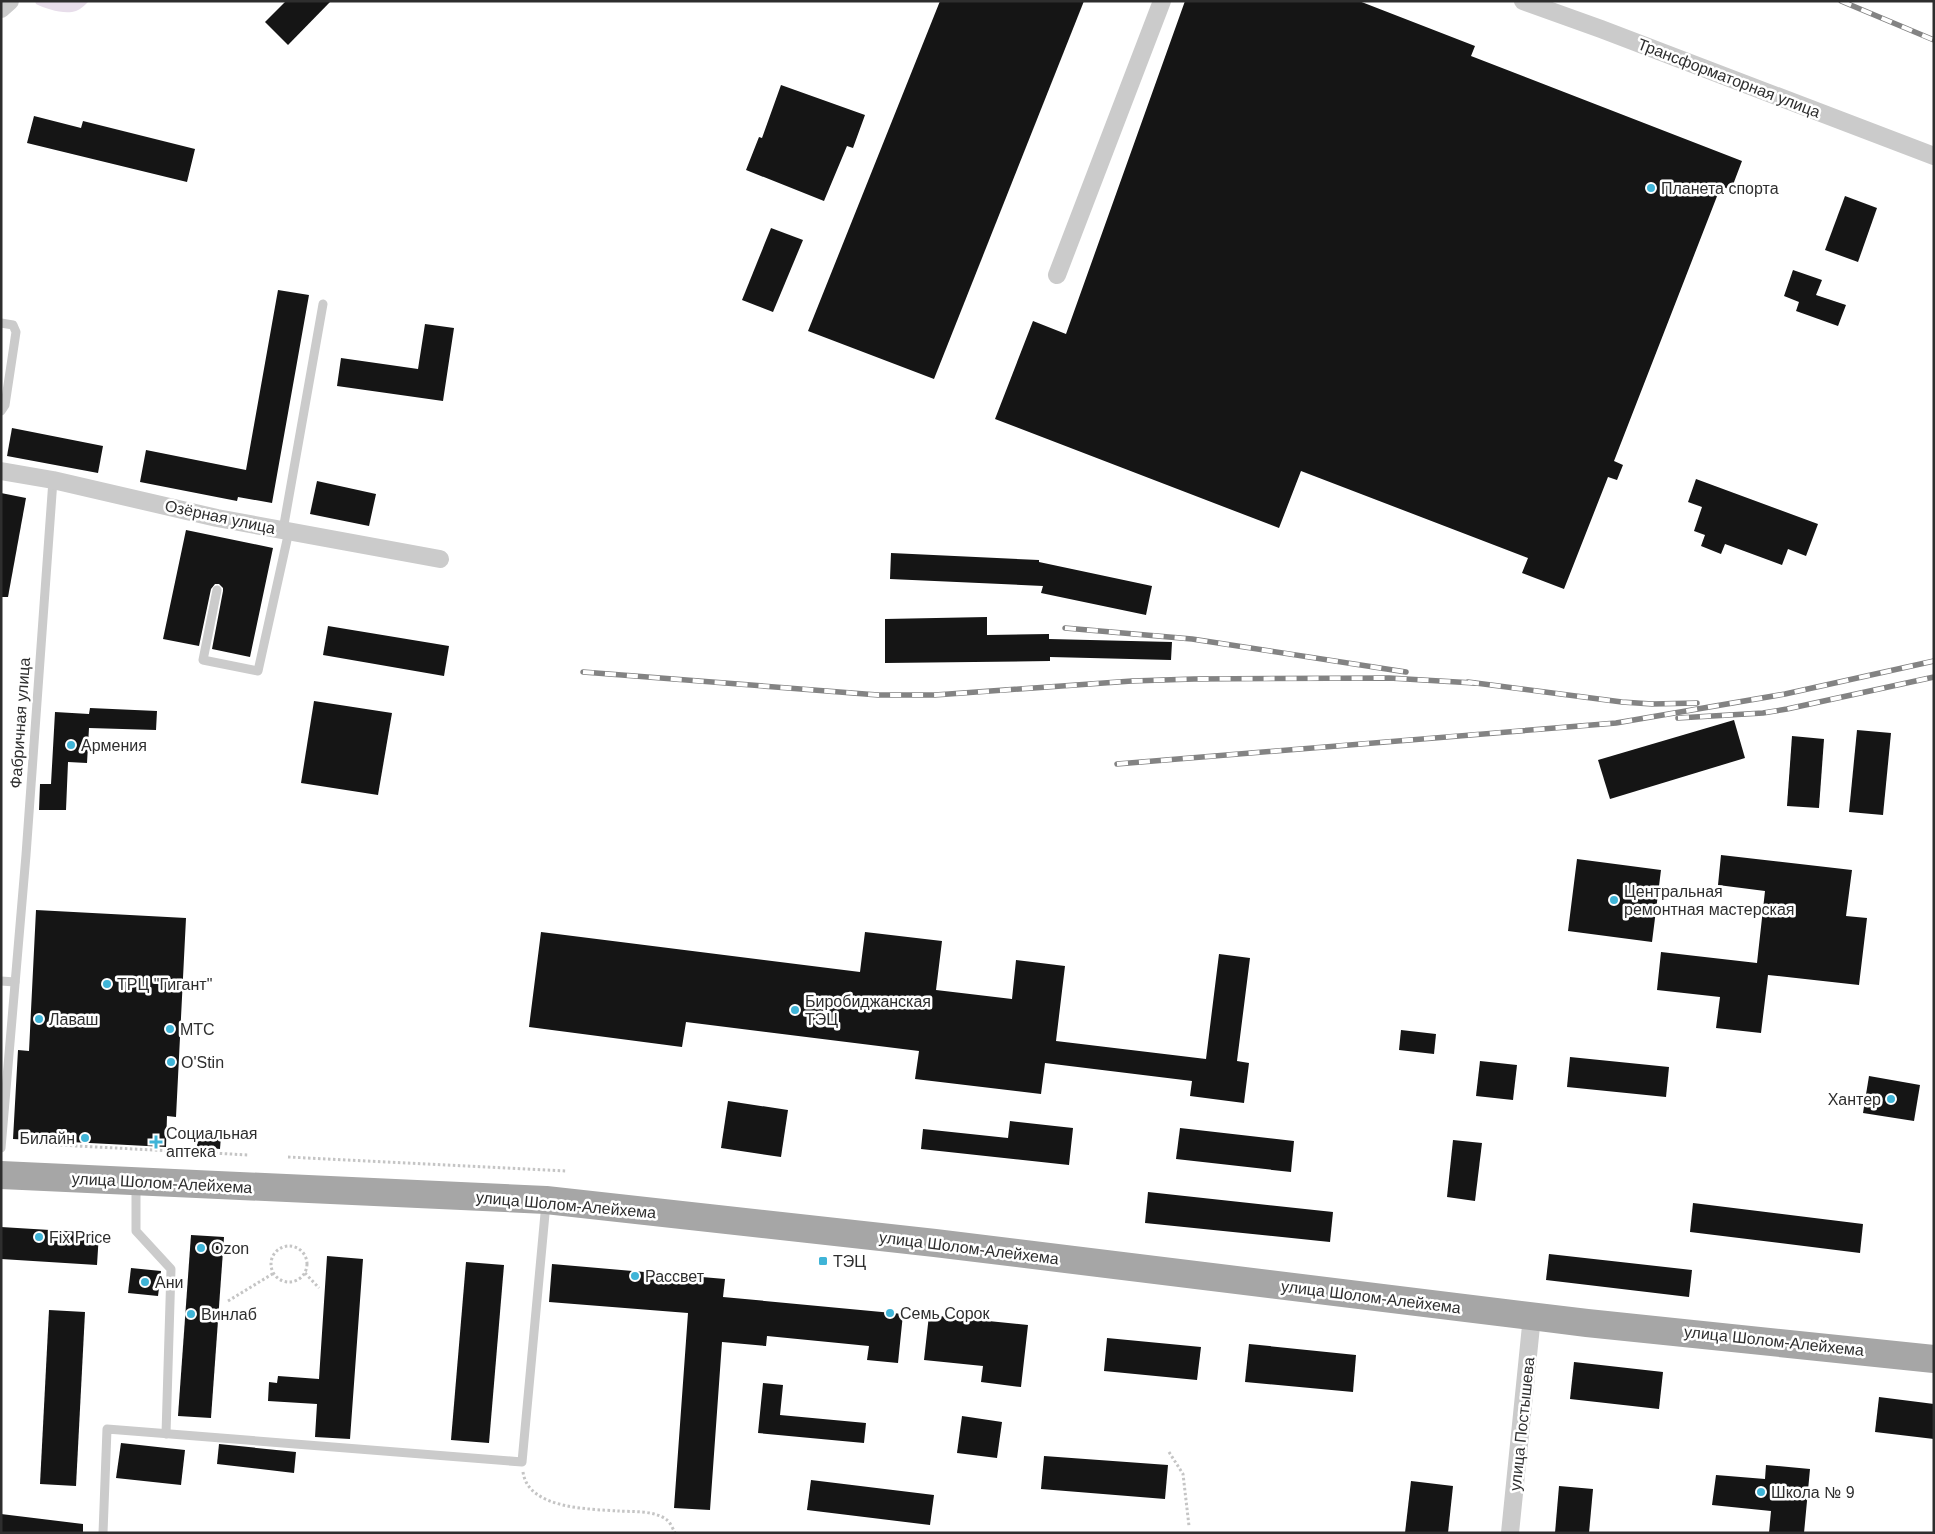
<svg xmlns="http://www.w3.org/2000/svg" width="1935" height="1534" font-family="Arial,sans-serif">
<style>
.green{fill:#e7ddea}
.building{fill:#151515}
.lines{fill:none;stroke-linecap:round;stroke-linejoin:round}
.path{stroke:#c5c5c5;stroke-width:3;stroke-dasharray:2.5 2.5;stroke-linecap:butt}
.lane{stroke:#cbcbcb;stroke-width:9}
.street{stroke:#cbcbcb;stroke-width:18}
.primary{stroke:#a6a6a6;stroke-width:28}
.rail-casing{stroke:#838383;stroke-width:5.5}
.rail{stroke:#fff;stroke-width:4;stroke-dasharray:11;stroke-linecap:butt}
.poi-dot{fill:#3fb4d7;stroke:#fff;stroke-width:2}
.labels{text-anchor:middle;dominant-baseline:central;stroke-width:5;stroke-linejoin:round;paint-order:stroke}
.street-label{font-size:16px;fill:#2e2e2e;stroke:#fff}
.poi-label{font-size:16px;fill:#2e2e2e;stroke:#fff;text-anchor:start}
</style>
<rect width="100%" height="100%" fill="#fff"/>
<path class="green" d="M35,1H89C85,5 81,9 76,11C65,15 46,9 36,4Z"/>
<g class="building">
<path d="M286,1H331L288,45L265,22Z"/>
<path d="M940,1H1084L934,379L808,331Z"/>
<path d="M1185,1H1359L1475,46L1471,56L1742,161L1731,190L1721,186L1614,461L1623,465L1617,480L1608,477L1564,589L1522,573L1528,558L1301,471L1279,528L995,419L1033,321L1066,334Z"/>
<path d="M781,85L865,115L853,148L847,146L824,201L746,170L759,137L762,138Z"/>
<path d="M34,116L81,128L83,121L195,149L187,182L27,143Z"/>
<path d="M1845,196L1877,208L1858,262L1825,250Z"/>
<path d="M771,228L803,240L773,312L742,300Z"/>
<path d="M1793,270L1822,280L1816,295L1846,305L1838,326L1796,311L1799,302L1784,296Z"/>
<path d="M278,290L309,295L272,503L238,497L237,501L140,482L146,450L246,470Z"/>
<path d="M425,324L454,328L443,401L337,386L341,358L418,369Z"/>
<path d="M12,428L103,446L98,473L7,456Z"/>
<path d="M1696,479L1818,524L1806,556L1788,549L1782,565L1725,544L1721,554L1701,546L1705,535L1694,531L1702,507L1688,502Z"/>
<path d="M317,481L376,494L369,526L310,514Z"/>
<path d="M1,493L26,498L8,597H1Z"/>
<path d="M186,530L273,548L250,657L212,649L223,591V588L219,584H215L211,589L199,646L163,639Z"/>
<path d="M891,553L1039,560V562L1152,586L1146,615L1041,593L1043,586L890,579Z"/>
<path d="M987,617V635L1049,634V639L1172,642L1171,660L1050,657V661L885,663V619Z"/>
<path d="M328,626L449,646L444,676L323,655Z"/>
<path d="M314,701L392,713L378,795L301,783Z"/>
<path d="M90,708L157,711L156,730L89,728L87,763L68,762L66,810H39L40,784H51L55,712L89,714Z"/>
<path d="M1734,720L1745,758L1610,799L1598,760Z"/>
<path d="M1857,730L1891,733L1883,815L1849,812Z"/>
<path d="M1792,736L1824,739L1819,808L1787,806Z"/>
<path d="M1721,855L1852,870L1846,916L1867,918L1859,985L1768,975L1761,1033L1716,1028L1720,997L1657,990L1661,952L1757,963L1765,891L1718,885Z"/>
<path d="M1577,859L1661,870L1652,942L1568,931Z"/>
<path d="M36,910L186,918L176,1117L167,1116L166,1147L13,1139L18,1050L29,1051Z"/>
<path d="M541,932L860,972L865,932L942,941L936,990L1012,999L1016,960L1065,966L1056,1041L1206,1059L1219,954L1250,958L1237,1061L1249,1063L1244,1103L1190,1096L1192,1081L1045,1063L1041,1094L915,1079L919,1051L686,1022L682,1047L529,1027Z"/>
<path d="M1401,1030L1436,1034L1434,1054L1399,1050Z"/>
<path d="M1570,1057L1669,1067L1666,1097L1567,1087Z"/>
<path d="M1480,1061L1517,1065L1513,1100L1476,1096Z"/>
<path d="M1869,1076L1920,1085L1914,1121L1863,1113Z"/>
<path d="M728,1101L788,1110L781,1157L721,1148Z"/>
<path d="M1010,1121L1073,1128L1069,1165L921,1149L923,1129L1008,1138Z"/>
<path d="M1180,1128L1294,1141L1291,1172L1176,1159Z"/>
<path d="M198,1134L221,1136L220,1149L197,1147Z"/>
<path d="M1453,1140L1482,1143L1475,1201L1447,1197Z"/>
<path d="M1148,1192L1333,1212L1330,1242L1145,1223Z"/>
<path d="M1693,1203L1863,1224L1860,1253L1690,1232Z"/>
<path d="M1,1227L99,1233L97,1265L1,1259Z"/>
<path d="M191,1235L224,1237L211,1418L178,1416Z"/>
<path d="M1549,1254L1692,1270L1689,1297L1546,1280Z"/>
<path d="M327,1256L363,1259L350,1439L315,1437L317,1404L268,1401L269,1382L277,1383L278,1376L319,1379Z"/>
<path d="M466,1262L504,1265L489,1443L451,1440Z"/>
<path d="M552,1264L725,1279L723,1297L903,1314L898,1363L867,1360L869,1346L767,1336L766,1346L722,1342L710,1510L674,1508L688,1313L549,1302Z"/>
<path d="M131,1268L161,1271L158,1296L128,1293Z"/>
<path d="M49,1310L85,1312L76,1486L40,1484Z"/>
<path d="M929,1315L1028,1325L1021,1387L981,1382L983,1366L924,1360Z"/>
<path d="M1107,1338L1201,1347L1197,1380L1104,1371Z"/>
<path d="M1249,1344L1356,1355L1353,1392L1245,1382Z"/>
<path d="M1574,1362L1663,1372L1659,1409L1570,1399Z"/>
<path d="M763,1383L783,1385L780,1415L866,1423L864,1443L758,1433Z"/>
<path d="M1879,1397L1934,1404V1439L1875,1432Z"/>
<path d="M962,1416L1002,1422L997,1458L957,1453Z"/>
<path d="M121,1443L185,1450L181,1485L116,1478Z"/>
<path d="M219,1444L296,1452L294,1473L217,1464Z"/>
<path d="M1044,1456L1168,1465L1165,1499L1041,1489Z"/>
<path d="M1766,1465L1810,1469L1804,1533H1769L1771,1511L1712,1505L1716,1475L1765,1479Z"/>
<path d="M811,1480L934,1495L930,1525L807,1510Z"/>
<path d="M1411,1481L1453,1486L1448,1533H1405Z"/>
<path d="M1559,1486L1593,1489L1589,1533H1555Z"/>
<path d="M1,1514L83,1524V1533H1Z"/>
</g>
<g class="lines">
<g class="path">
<path d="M20,1143L249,1155"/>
<path d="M288,1157L567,1171"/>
<circle cx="289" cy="1264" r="18"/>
<path d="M305,1273L319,1288"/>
<path d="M228,1301L274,1273"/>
<path d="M1169,1452L1183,1474L1189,1526"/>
<path d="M523,1472C528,1509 589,1509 618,1511C633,1512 654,1510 667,1520C670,1522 673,1529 675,1533"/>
</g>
<g class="lane">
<path d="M1,323L13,325L16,332L5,405L1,411"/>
<path d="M283,530L323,304"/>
<path d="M217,590L203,660L258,671L289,531"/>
<path d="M1,981L15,982"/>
<path d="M1,1148L26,855L53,480"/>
<path d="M136,1185V1231L171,1269L166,1434"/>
<path d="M103,1533L107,1429L522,1462L546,1203"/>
</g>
<g class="street">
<path d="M1523,1L1601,29L1934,156"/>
<path d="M1,9L10,1"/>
<path d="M1057,275L1162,1"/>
<path d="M1,471L53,480L217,518L440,559"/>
<path d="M1510,1533L1532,1316"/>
</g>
<path class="primary" d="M1,1175L546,1200L935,1243L1587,1323L1934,1359"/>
<defs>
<g id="rail">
<path d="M1841,1L1934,40"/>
<path d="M1065,628L1192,639L1406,672"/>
<path d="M583,672L878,695H935L1132,681L1194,679L1389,678L1474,683"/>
<path d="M1468,682L1622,702L1652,704L1697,703"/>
<path d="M1678,718L1763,713L1787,709L1934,677"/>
<path d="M1117,764L1616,723L1785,694L1934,661"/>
</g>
</defs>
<use href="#rail" class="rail-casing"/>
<use href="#rail" class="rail"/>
</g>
<g class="poi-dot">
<circle cx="1651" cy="188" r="5"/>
<circle cx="71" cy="745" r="5"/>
<circle cx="1614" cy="900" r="5"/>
<circle cx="107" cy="984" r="5"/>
<circle cx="795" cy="1010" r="5"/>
<circle cx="39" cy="1019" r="5"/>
<circle cx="170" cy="1029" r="5"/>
<circle cx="171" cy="1062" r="5"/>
<circle cx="1891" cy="1099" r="5"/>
<circle cx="85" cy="1138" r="5"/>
<path d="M153.5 1134.5h5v5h5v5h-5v5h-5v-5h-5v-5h5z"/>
<circle cx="39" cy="1237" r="5"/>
<circle cx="201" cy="1248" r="5"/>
<rect x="818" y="1256" width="10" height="10" rx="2.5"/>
<circle cx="635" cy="1276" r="5"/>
<circle cx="145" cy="1282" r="5"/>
<circle cx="890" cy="1313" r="5"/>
<circle cx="191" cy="1314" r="5"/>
<circle cx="1761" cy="1492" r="5"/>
</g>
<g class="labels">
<g class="street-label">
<text transform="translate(1729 78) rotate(21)">Трансформаторная улица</text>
<text transform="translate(220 517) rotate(12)">Озёрная улица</text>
<text transform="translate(20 723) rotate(-86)">Фабричная улица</text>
<text transform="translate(162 1183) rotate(3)">улица Шолом-Алейхема</text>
<text transform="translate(566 1205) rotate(5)">улица Шолом-Алейхема</text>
<text transform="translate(969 1248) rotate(7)">улица Шолом-Алейхема</text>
<text transform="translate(1371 1297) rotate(7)">улица Шолом-Алейхема</text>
<text transform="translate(1774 1341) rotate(6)">улица Шолом-Алейхема</text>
<text transform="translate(1522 1424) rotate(-84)">улица Постышева</text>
</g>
<g class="poi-label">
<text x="1661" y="188">Планета спорта</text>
<text x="81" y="745">Армения</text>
<text x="1624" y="891">Центральная<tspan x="1624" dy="18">ремонтная мастерская</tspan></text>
<text x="117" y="984">ТРЦ "Гигант"</text>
<text x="805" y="1001">Биробиджанская<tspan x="805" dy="18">ТЭЦ</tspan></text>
<text x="49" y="1019">Лаваш</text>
<text x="180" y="1029">МТС</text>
<text x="181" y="1062">O'Stin</text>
<text x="1881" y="1099" text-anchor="end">Хантер</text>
<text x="166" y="1133">Социальная<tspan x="166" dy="18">аптека</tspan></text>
<text x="75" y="1138" text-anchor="end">Билайн</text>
<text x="49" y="1237">Fix Price</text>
<text x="211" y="1248">Ozon</text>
<text x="833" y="1261">ТЭЦ</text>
<text x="645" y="1276">Рассвет</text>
<text x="155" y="1282">Ани</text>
<text x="900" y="1313">Семь Сорок</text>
<text x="201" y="1314">Винлаб</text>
<text x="1771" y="1492">Школа № 9</text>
</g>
</g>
<rect width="1935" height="1534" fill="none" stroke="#2e2e2e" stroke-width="5"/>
</svg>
